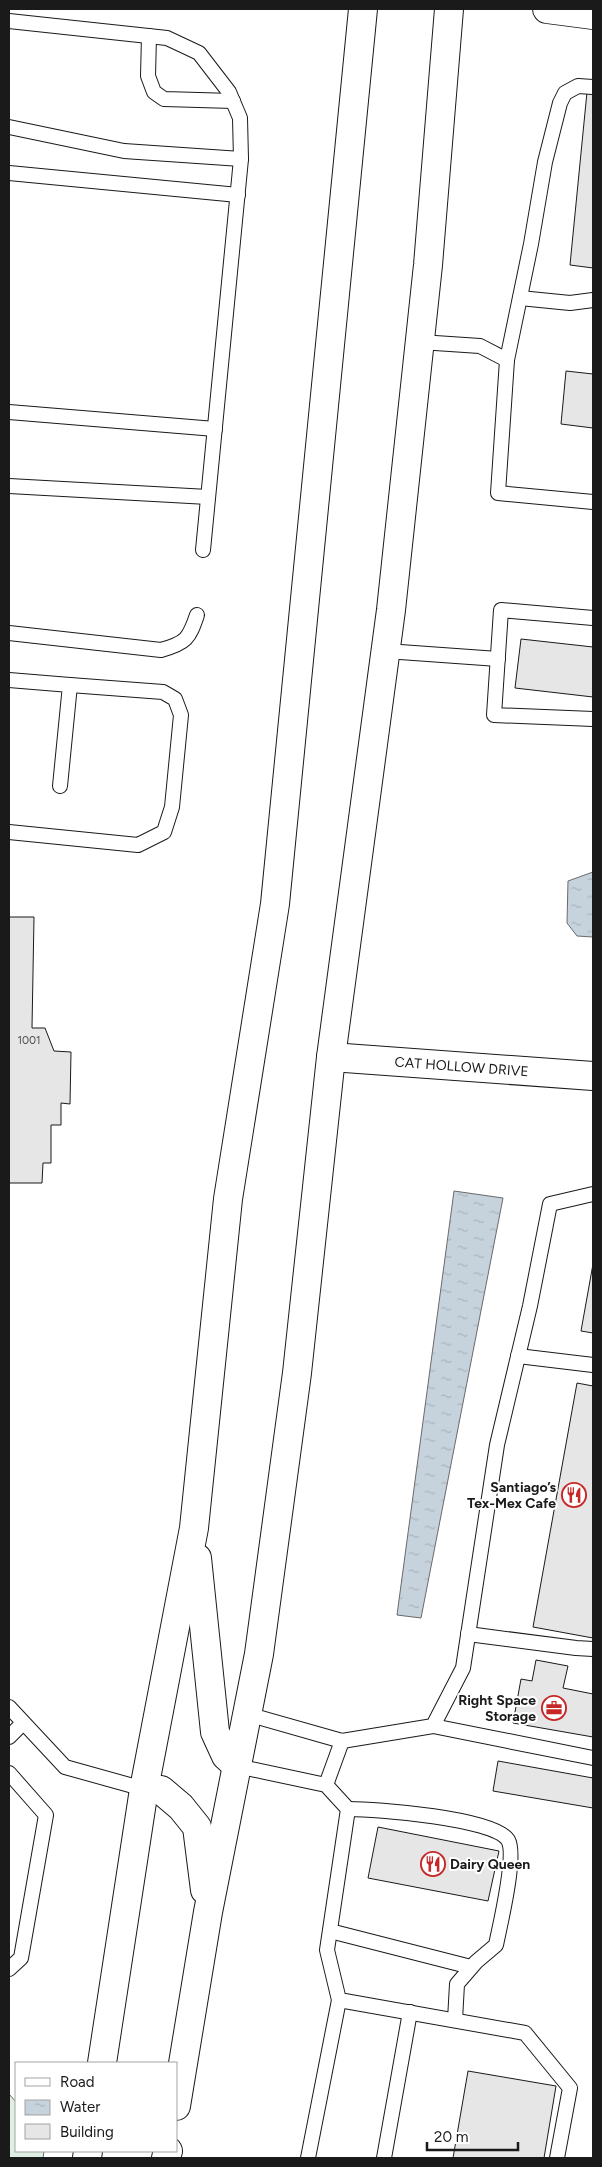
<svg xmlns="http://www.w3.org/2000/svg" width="602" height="2167" font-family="Figtree,sans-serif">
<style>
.grass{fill:#e0efe3;stroke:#6a6a6a}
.water{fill:url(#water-ripples);stroke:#6a6a6a}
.building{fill:#e6e6e6;stroke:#1a1a1a}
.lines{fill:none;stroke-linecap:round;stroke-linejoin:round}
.lane-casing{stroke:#1a1a1a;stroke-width:16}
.street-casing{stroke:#1a1a1a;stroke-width:30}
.secondary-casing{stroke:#1a1a1a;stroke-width:30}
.lane{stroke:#fff;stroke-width:14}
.street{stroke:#fff;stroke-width:28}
.secondary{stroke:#fff;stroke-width:28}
.labels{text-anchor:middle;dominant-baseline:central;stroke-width:4;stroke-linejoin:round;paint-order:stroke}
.number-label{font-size:11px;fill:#4d4d4d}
.street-label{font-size:14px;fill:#1a1a1a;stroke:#fff}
.poi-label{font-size:14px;font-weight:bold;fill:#1a1a1a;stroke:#fff;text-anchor:end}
</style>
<defs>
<pattern id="water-ripples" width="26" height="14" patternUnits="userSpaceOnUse" patternTransform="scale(1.25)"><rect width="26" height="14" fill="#c6d2dc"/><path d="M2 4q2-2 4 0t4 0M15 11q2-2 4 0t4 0" fill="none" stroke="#aab4bc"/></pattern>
</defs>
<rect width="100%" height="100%" fill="#fff"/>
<path class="grass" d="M9,2094L16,2102V2151H44L43,2158H9Z"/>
<g class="water">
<path d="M593,872V937L577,936L567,923L568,881Z"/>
<path d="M454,1191L503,1198L421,1618L397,1615Z"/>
</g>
<g class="building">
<path d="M587,92L593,93V268L570,265Z"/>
<path d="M566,371L593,374V428L561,424Z"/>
<path d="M521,639L593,647V697L515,688Z"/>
<path d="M9,917H34L32,1028H45L54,1051L71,1052L70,1104L61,1103V1125H51V1163H43L42,1183H9Z"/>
<path d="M593,1264V1333L581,1331Z"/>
<path d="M577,1383L593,1386V1638L533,1627Z"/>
<path d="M536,1660L568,1666L563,1688L593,1694V1737L513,1723L521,1679L532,1681Z"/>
<path d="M498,1761L593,1778V1808L493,1791Z"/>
<path d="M378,1827L499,1851L488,1901L368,1878Z"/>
<path d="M468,2071L556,2086L544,2158H453Z"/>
</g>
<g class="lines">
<defs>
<g id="lane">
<path d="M9,21L167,38L199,53L229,92L240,118L241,159L124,151L9,127"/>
<path d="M149,36L148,76L154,92L164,99L233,101"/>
<path d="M9,173L238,195"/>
<path d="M520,298L570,303L593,300"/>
<path d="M420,342L480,346L507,360L498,493L593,502"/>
<path d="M507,360L531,244L545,162L560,103L565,93L578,86L593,87"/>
<path d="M9,412L215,429"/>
<path d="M9,486L208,497"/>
<path d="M203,550L241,159"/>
<path d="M593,618L501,610L494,715L593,719"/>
<path d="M9,633L161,650C186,643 189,639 197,615"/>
<path d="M386,651L498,659"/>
<path d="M9,680L70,685L60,786"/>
<path d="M9,832L138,845L164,832L172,807L181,715L175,699L163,692L70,685"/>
<path d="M518,1356L593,1365"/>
<path d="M468,1634L576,1648L593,1649"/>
<path d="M9,1707L65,1767L144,1789"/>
<path d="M247,1714L342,1741L433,1726L463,1668L497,1445L530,1306L550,1204L593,1194"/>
<path d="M433,1726L593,1758"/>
<path d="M9,1737L23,1723"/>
<path d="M237,1766L326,1785L348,1809L327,1950L339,2000L525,2033L570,2088L557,2158"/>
<path d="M9,1773L46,1815L21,1958L9,1969"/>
<path d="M326,1785L342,1741"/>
<path d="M348,1809C376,1809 494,1818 508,1840C517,1855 500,1925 496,1945L476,1962L457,1984L455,2020"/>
<path d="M330,1931L471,1967"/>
<path d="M308,2158L339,2000"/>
<path d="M384,2158L410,2012"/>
</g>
<g id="street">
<path id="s1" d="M331,1057L593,1076"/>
</g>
<g id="secondary">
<path d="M547,9L593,15"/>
<path d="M197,1558L215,1732L226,1756L237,1766"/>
<path d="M144,1789L161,1790L181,1807L197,1827L205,1890"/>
<path d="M102,2063L144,1789L194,1528L228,1199L275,904L363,9"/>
<path d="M176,2106L208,1912L259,1654L297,1373L331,1057L391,610L428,265L449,9"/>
<path d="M87,2158L88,2151"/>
<path d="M166,2158L168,2151"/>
</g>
</defs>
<use href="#lane" class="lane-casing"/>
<use href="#street" class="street-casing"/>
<use href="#secondary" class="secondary-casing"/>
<use href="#lane" class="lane"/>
<use href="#street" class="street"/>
<use href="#secondary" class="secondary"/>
</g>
<defs>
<symbol id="restaurant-ring" viewBox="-11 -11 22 22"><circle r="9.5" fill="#fff" stroke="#c62828" stroke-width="1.5"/><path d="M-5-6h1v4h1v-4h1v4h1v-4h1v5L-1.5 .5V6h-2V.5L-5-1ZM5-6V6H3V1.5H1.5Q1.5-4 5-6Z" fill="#c62828"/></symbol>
<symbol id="office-ring" viewBox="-11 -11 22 22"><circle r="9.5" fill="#fff" stroke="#c62828" stroke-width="1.5"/><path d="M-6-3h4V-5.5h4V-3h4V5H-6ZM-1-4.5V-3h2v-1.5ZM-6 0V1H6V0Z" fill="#c62828"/></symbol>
</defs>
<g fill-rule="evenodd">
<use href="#restaurant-ring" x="560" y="1481" width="28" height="28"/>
<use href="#office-ring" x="540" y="1694" width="28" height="28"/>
<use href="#restaurant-ring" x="419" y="1850" width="28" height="28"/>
</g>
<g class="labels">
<g class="number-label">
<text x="29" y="1040">1001</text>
</g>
<g class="street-label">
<text stroke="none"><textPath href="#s1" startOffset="131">CAT HOLLOW DRIVE</textPath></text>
</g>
<g class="poi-label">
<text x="556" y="1487">Santiago’s<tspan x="556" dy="16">Tex-Mex Cafe</tspan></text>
<text x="536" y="1700">Right Space<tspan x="536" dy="16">Storage</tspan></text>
<text x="450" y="1864" text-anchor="start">Dairy Queen</text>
</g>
</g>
<rect width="602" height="2167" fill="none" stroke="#1a1a1a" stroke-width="20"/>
<rect x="15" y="2062" width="162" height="90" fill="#ffffff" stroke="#a3a3a3"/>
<rect x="25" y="2078" width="25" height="8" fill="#ffffff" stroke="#a3a3a3"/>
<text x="60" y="2087" font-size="15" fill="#1a1a1a">Road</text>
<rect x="25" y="2100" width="25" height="15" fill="url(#water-ripples)" stroke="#a3a3a3"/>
<text x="60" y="2112" font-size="15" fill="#1a1a1a">Water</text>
<rect x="25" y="2124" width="25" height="15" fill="#e6e6e6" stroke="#a3a3a3"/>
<text x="60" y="2137" font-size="15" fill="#1a1a1a">Building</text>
<path d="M427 2142v8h91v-8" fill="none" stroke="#1a1a1a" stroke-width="2.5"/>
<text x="434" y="2142" font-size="15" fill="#1a1a1a" stroke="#ffffff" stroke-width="4" paint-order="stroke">20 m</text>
</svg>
